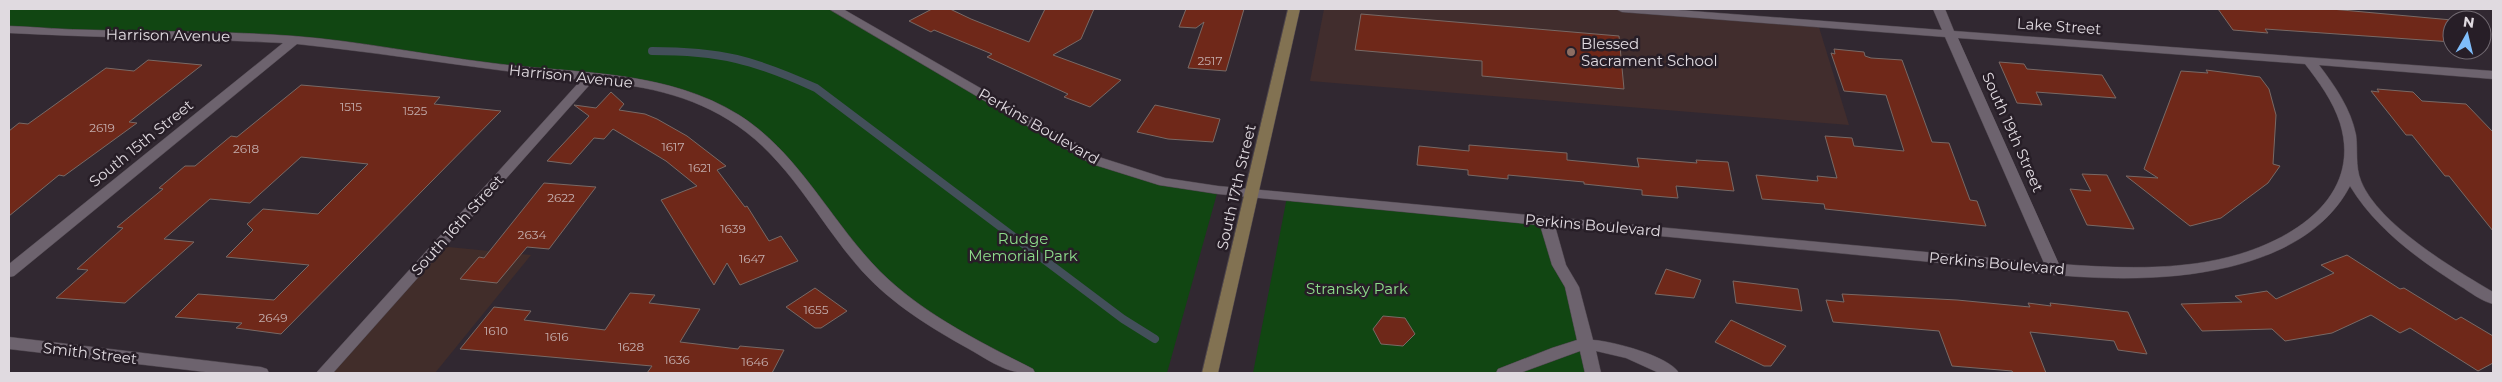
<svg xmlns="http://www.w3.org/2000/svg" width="2502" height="382" font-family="Montserrat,sans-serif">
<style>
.commercial{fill:#412d2a}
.education{fill:#412d2d}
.green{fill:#114612}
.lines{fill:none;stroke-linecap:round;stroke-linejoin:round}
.stream{stroke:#434f5a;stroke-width:8}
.building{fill:#6f2819;stroke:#786965}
.minor-casing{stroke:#4d454d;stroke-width:1}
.secondary-casing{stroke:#4d454d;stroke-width:1}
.minor{fill:#6d636e;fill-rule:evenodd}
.secondary{fill:#827252;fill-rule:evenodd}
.education-dot{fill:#8d6e63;stroke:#271e27;stroke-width:2}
.labels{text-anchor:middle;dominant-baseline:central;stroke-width:5;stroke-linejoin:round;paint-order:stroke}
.number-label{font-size:12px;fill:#c4aeae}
.street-label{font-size:15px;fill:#e0dae0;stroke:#271e27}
.poi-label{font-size:15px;fill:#e0dae0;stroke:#271e27;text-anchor:start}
.park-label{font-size:15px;fill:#8edc8b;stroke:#271e27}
</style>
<rect width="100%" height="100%" fill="#312831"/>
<path class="commercial" d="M438,246L531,255L435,373H324Z"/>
<path class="education" d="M1324,9H1622L1818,24L1849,125L1310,81Z"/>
<g class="green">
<path d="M9,9H835L1097,161L1137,175L1218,190L1167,373H1027L968,343L879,279L789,169L728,113L674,90L294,40L91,34L9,29Z"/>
<path d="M1287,197L1546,221L1587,345L1593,373H1253Z"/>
</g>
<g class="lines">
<path class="stream" d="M652,51C721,51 754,60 816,88L1123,319L1155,339"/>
</g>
<g class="building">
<path d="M932,9H950L971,19L1029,42L1045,9H1094L1081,39L1053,55L1121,80L1090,107L1064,97L1068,94L987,57L992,54L934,30L931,32L909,21Z"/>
<path d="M1186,9H1244L1226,71L1188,68L1204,22L1196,28L1179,27Z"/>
<path d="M2218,9H2331L2452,20V42L2265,29L2268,33L2233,30Z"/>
<path d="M1361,14L1619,36L1624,89L1482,76V61L1355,50Z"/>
<path d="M1834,49L1864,52L1865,56L1871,58L1902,60L1932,142L1949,143L1970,200L1977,201L1986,226L1825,209L1824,204L1762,199L1756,175L1818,181L1817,176L1837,178L1825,136L1852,138L1854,146L1904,151L1886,95L1844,91L1831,53L1835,54Z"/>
<path d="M148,60L202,65L129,122L137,123L64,176L59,175L9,216V131L19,123L28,124L106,68L134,71Z"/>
<path d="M1999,62L2024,64L2027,69L2102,75L2116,98L2036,92L2042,105L2017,103Z"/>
<path d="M2206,70L2260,77L2269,89L2276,115L2273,164L2280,166L2268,183L2221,218L2190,226L2126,176L2158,178L2144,169L2181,71L2208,73Z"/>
<path d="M301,85L440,97L434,104L501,111L281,334L236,328L242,323L175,317L198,294L274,300L309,265L226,257L253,230L247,224L263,209L318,214L368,164L301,157L250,203L210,199L164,239L194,242L125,303L56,298L88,270L77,269L123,228L117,227L163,189L159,188L185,166H195L231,136L237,137Z"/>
<path d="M2377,89L2413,92L2422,101L2466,104L2493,132V231L2449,176H2445L2412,135H2406L2371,91L2379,92Z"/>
<path d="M611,92L624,104L619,110L645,114L657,119L687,136L726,166L717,170L745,207L747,206L769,241L781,236L798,261L740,285L727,263L714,285L661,200L697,186L666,161L613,129L604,139L594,138L571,164L547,161L589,116L574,105L596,108Z"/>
<path d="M1155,105L1220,119L1213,142L1168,139L1137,132Z"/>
<path d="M1469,145L1567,153V160L1639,167L1637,158L1697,163L1696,160L1728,162L1734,191L1676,186L1678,198L1642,195V190L1584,184V182L1508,175V179L1468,175V170L1417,165L1419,146L1469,151Z"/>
<path d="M2082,174L2107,175L2134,229L2087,225L2070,189L2091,191Z"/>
<path d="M544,183L596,187L549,249L527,247L497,283L460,279L479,257L484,258Z"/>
<path d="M2347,255L2400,289L2404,288L2456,320L2461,317L2493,336V363L2478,371L2410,328L2400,333L2371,315L2332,333L2285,341L2272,329L2202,331L2181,304L2242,302L2235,296L2267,291L2276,299L2334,273L2321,265Z"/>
<path d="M1666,269L1701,280L1694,298L1655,294Z"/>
<path d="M1733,281L1798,289L1802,311L1736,303Z"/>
<path d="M815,288L847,311L821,328H815L786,307Z"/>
<path d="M630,293L655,295L649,303L700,309L680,342L738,349L740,346L784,350L772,373H647L652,366L460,349L494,307L531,311L524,320L605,330Z"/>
<path d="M1842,294L1957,300L2030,307L2028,303L2051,306L2050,303L2128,312L2147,354L2118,350L2114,341L2030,332L2046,373H2013L2012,371L1952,366L1939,331L1833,322L1826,300L1844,302Z"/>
<path d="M1383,316L1405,318L1415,334L1403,346L1381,344L1373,329Z"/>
<path d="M1731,320L1786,346L1771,366H1764L1715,342Z"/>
</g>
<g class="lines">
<defs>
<g id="minor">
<path d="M829,9H843L1102,158L1165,178L1218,186L2044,263L1945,37L1622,12L1616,9H1665L1942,30L1933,9H1945L1954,31L2493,71V79L2319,65C2335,86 2351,109 2356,135C2358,150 2355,166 2361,181C2378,224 2454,269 2493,292V304C2481,301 2470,292 2460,286C2418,259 2376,229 2350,186C2326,232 2278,255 2229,267C2133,290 2029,272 1931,262C1806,250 1680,238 1555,226L1566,265L1579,287L1593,340C1612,341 1669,356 1679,373H1659L1626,358L1596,351L1601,373H1585L1580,351L1520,373H1496L1498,369L1552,348L1577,340L1565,287L1552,265L1540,225L1218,194L1159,185L1092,164ZM1958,38L2305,64C2319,82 2333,101 2340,123C2363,198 2291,241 2229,257C2174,271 2115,268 2059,264Z"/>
<path d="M9,26C37,27 66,30 94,30C161,32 227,31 293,36C360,41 425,55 491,63C574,74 665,69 739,115C796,151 827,214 872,263C915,310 976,340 1033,369L1035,373C1008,375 992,362 969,349C931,328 892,304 862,271C822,226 794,169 746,132C701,97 648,86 593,81L333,373H316L581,80C486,70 392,54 297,44L14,276L9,277V264L283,43C192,38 100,38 9,33Z"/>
<path d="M9,337L261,367L267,369L269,373H214L9,349Z"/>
</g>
<path id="secondary" d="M1288,9H1300L1218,373H1202Z"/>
</defs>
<use href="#minor" class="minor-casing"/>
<use href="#secondary" class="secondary-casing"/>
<use href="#minor" class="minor"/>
<use href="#secondary" class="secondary"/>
</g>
<circle class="education-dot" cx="1571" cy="52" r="5"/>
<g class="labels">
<g class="number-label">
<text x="1210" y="60">2517</text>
<text x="351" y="106">1515</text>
<text x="415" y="110">1525</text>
<text x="102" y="127">2619</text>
<text x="673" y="146">1617</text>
<text x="246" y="148">2618</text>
<text x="700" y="167">1621</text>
<text x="561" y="197">2622</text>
<text x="733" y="228">1639</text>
<text x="532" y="234">2634</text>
<text x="752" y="258">1647</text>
<text x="816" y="309">1655</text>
<text x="273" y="317">2649</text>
<text x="496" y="330">1610</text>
<text x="557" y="336">1616</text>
<text x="631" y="346">1628</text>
<text x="677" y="359">1636</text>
<text x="755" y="361">1646</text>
</g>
<g class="street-label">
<text transform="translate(2059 26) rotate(4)">Lake Street</text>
<text transform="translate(168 35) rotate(1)">Harrison Avenue</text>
<text transform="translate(571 76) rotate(6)">Harrison Avenue</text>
<text transform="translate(1039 126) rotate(30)">Perkins Boulevard</text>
<text transform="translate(2013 132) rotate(66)">South 19th Street</text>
<text transform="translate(141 143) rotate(-39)">South 15th Street</text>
<text transform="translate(1236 187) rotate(-77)">South 17th Street</text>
<text transform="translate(457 225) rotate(-48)">South 16th Street</text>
<text transform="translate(1593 225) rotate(5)">Perkins Boulevard</text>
<text transform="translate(1997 263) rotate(5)">Perkins Boulevard</text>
<text transform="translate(90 353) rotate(7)">Smith Street</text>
</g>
<g class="poi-label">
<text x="1581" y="43">Blessed<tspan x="1581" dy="17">Sacrament School</tspan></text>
</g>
<g class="park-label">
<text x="1023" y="238">Rudge<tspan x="1023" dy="17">Memorial Park</tspan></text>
<text x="1357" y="288">Stransky Park</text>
</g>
</g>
<rect width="2502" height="382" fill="none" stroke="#e0dae0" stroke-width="20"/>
<g transform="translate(2467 35) rotate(8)"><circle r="24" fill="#271e27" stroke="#716971"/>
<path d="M0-4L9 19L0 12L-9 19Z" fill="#7fbdfa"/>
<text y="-8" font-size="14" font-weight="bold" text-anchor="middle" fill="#e0dae0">N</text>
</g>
</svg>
